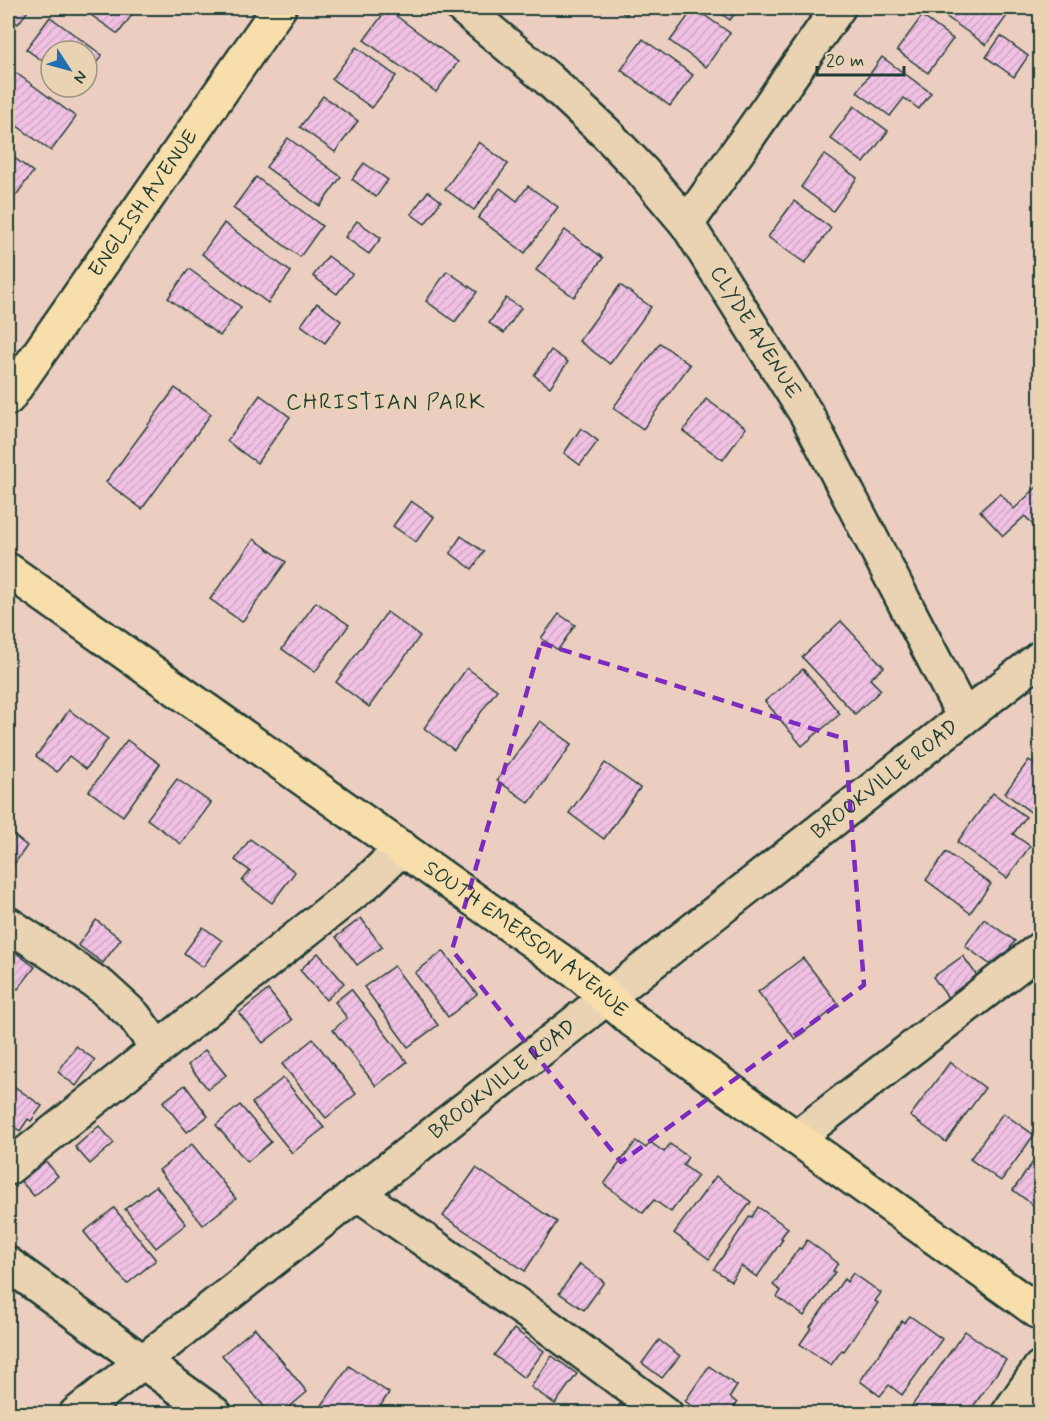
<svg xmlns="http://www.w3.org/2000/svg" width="1048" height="1421" font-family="Mynerve,sans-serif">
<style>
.building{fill:url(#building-hatch);stroke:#1f3d34;stroke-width:1.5}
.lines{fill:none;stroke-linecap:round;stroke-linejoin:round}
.minor-casing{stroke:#1f3d34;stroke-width:38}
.major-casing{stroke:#1f3d34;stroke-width:38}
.minor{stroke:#ead3b2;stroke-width:33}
.major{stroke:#f8deab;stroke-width:33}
.marked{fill:none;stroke:#7b2cbf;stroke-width:4.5;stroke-dasharray:12 8;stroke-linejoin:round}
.labels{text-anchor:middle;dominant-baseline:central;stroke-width:4.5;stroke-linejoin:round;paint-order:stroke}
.street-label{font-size:21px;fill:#1f3d34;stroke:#ead3b2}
.neighbourhood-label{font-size:22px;letter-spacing:1.5px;fill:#1f3d34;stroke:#ead3b2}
</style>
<defs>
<pattern id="building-hatch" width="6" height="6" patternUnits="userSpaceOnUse" patternTransform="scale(1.5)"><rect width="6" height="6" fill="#f1c1e3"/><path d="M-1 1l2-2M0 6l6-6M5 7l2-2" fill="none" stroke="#cea7c3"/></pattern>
</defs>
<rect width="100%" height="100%" fill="#eccec1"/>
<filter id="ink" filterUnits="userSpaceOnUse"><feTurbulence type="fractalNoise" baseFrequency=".0167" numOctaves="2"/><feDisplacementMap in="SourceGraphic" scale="12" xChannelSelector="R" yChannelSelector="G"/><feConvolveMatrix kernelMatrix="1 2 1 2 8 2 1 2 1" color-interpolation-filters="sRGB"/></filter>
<g filter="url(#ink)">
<g class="building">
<path d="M8,8H30L18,24L8,16Z"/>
<path d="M81,8H137L118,34Z"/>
<path d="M615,8H631L626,15Z"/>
<path d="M694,8L730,33L706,67L670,41Z"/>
<path d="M713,8H739L730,20Z"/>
<path d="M934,8H1002L1009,13L986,45Z"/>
<path d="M387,9L458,62L436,92L364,40Z"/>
<path d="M922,16L953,39L928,73L897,50Z"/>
<path d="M50,17L102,55L87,76V51H51V67L26,49Z"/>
<path d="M1001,36L1028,56L1014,77L986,57Z"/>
<path d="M643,39L693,75L670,106L621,70Z"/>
<path d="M356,47L396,76L372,108L332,79Z"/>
<path d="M882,57L931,93L919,109L904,98L890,116L857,92Z"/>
<path d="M8,67L76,117L51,151L8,119Z"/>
<path d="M323,96L358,121L335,152L300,127Z"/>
<path d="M854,106L888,131L864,163L830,138Z"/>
<path d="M288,138L341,177L320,206L266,167Z"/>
<path d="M479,142L508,164L474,210L445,189Z"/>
<path d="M8,153L33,172L12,201L8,198Z"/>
<path d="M824,154L857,178L833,211L801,187Z"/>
<path d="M364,163L388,180L376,197L352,179Z"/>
<path d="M256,177L322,226L300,257L233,208Z"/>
<path d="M528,186L558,207L525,253L478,218L500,188L517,201Z"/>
<path d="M428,191L441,201L425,224L411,214Z"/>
<path d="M794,201L831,228L805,263L768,237Z"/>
<path d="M357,221L381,238L369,254L345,237Z"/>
<path d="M224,223L291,272L268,303L202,254Z"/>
<path d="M565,230L603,258L574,297L536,270Z"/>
<path d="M328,256L352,274L337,294L313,276Z"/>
<path d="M189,269L241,307L220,336L168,298Z"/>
<path d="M447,271L477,292L455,322L426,301Z"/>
<path d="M620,285L651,307L610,364L579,341Z"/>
<path d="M506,298L521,308L504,333L489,323Z"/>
<path d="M317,303L341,321L325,343L301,325Z"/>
<path d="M660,343L690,365L643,429L613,408Z"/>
<path d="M551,350L568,362L550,387L534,375Z"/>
<path d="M175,388L211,414L142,509L106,482Z"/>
<path d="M260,395L290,417L257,463L227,441Z"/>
<path d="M706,399L746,428L723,460L683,431Z"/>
<path d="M581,428L598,441L580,465L564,453Z"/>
<path d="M1040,484V533L1025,516L1003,536L980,511L1000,493L1014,509Z"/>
<path d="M411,501L434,517L416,542L393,526Z"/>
<path d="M461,536L484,552L472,569L450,553Z"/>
<path d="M254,539L286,562L242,622L210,599Z"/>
<path d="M316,602L349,625L315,672L282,649Z"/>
<path d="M387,612L420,636L369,707L336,682Z"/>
<path d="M559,614L575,625L558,650L541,638Z"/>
<path d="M841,621L884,667L870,679L881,690L855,714L802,657Z"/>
<path d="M467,668L497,690L454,750L424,728Z"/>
<path d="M803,669L840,714L802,746L765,701Z"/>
<path d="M69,710L108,739L86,769L69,756L57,772L36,756Z"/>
<path d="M540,721L572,744L529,803L497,780Z"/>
<path d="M127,740L160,764L123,816L89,791Z"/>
<path d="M1029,760L1040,768V819L1005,793Z"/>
<path d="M605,763L640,788L604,839L569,813Z"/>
<path d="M177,779L211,803L181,844L147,819Z"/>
<path d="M993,793L1026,817L1013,834L1030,846L1007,878L957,842Z"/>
<path d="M8,831L27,846L8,873Z"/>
<path d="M250,839L295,872L272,903L242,881L250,871L235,860Z"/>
<path d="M946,852L991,884L970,913L926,880Z"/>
<path d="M361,918L382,947L357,965L336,937Z"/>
<path d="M984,919L1015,941L995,968L965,946Z"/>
<path d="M96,920L121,939L103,963L78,945Z"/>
<path d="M203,927L222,941L203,967L184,953Z"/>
<path d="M8,947L35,967L18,989L8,982Z"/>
<path d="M443,951L477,994L448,1017L415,973Z"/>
<path d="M318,953L344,983L326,1000L300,970Z"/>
<path d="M963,956L981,981L951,1002L933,977Z"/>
<path d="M803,958L839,1005L795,1039L758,992Z"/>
<path d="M394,966L438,1025L408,1047L364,987Z"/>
<path d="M351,989L407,1062L376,1086L333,1030L347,1018L335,1002Z"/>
<path d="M268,990L292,1020L263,1043L239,1013Z"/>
<path d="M313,1039L356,1094L326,1118L282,1064Z"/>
<path d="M76,1046L95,1060L76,1086L58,1072Z"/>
<path d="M205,1050L226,1075L208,1089L188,1065Z"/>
<path d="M950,1062L985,1088L946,1142L910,1116Z"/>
<path d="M283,1078L324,1128L292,1153L252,1103Z"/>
<path d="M8,1082L42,1106L31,1121L28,1119L20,1131L8,1122Z"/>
<path d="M185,1085L208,1116L187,1132L163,1102Z"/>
<path d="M240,1105L271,1142L247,1162L216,1125Z"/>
<path d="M1003,1113L1034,1135L1001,1181L970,1159Z"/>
<path d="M99,1126L114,1143L90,1164L75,1147Z"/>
<path d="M636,1141L646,1148L650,1142L664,1152L670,1144L688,1157L683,1165L698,1176L671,1212L654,1200L643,1213L604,1184Z"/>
<path d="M192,1144L236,1199L203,1225L159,1170Z"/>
<path d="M1040,1152V1210L1013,1190Z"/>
<path d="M44,1159L58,1176L34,1196L19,1179Z"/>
<path d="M476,1168L557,1222L525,1271L443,1216Z"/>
<path d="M716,1176L751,1202L709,1259L674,1233Z"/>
<path d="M156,1186L186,1224L156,1248L125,1209Z"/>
<path d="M758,1207L788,1228L781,1238L783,1239L757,1277L741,1266L731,1281L714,1269L750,1216L752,1217Z"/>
<path d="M114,1208L156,1260L127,1284L84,1232Z"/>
<path d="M807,1240L838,1263L833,1271L835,1272L804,1316L777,1297L781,1291L773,1285L799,1248L801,1249Z"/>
<path d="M580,1264L604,1282L584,1310L559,1293Z"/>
<path d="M853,1273L881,1293L875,1301L878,1303L844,1351L842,1350L831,1365L800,1344L811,1328L810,1327L844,1279L847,1282Z"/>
<path d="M910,1316L942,1339L902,1395L889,1385L880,1396L860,1381L902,1321L904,1323Z"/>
<path d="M255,1328L307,1392L281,1414H270L222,1355Z"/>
<path d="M514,1329L544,1351L524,1378L494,1355Z"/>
<path d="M965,1331L1006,1360L968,1414H920L911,1407Z"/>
<path d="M659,1340L680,1356L662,1378L642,1363Z"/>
<path d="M552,1356L577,1374L555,1404L531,1387Z"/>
<path d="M349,1366L389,1393L375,1414H322L318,1411Z"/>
<path d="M709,1366L737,1386L730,1397L737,1403L730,1414H703L685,1401Z"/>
<path d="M620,1404L634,1414H613Z"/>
<path d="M799,1405L810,1414H793Z"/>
</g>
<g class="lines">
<defs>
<g id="minor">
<path id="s1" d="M463,8L547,78L606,133L643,172L687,224L807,415L964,717"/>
<path d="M687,224L838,8"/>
<path d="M8,924L101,986L134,1016L158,1049"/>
<path d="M796,1138L1040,949"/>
<path d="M8,1168L368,881L402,848"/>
<path d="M357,1193L546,1325L666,1414"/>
<path d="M8,1264L215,1414"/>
<path id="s2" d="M76,1414L1040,658"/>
<path d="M1008,1414L1040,1368"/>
</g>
<g id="major">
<path id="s3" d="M8,398L279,8"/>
<path id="s4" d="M8,570L582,976L631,1019L1040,1313"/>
</g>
</defs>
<use href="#minor" class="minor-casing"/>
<use href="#major" class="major-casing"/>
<use href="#minor" class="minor"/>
<use href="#major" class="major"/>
</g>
</g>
<path class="marked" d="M541,643L845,739L864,985L621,1162L452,950Z"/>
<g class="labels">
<g class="street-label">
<text stroke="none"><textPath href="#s3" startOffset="237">ENGLISH AVENUE</textPath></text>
<text stroke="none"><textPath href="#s1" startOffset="440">CLYDE AVENUE</textPath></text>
<text stroke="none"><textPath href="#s2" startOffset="1028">BROOKVILLE ROAD</textPath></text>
<text stroke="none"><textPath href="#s4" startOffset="636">SOUTH EMERSON AVENUE</textPath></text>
<text stroke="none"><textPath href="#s2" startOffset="542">BROOKVILLE ROAD</textPath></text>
</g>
<g class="neighbourhood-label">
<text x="386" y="403">CHRISTIAN PARK</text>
</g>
</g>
<rect width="1048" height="1421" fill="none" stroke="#ead3b2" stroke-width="30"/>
<rect x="15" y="15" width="1018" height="1391" fill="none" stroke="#1f3d34" stroke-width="2" filter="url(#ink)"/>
<g transform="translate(69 69) rotate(126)"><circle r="28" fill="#ead3b2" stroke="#999780" stroke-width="1.5"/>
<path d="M0-4.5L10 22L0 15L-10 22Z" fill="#1f6fb2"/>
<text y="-9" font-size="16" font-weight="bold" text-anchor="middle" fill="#1f3d34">N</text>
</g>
<path d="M817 66v9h87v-9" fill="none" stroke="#1f3d34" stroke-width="3"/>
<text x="826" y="66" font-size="18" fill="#1f3d34" stroke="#ead3b2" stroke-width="4.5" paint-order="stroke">20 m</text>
</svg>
